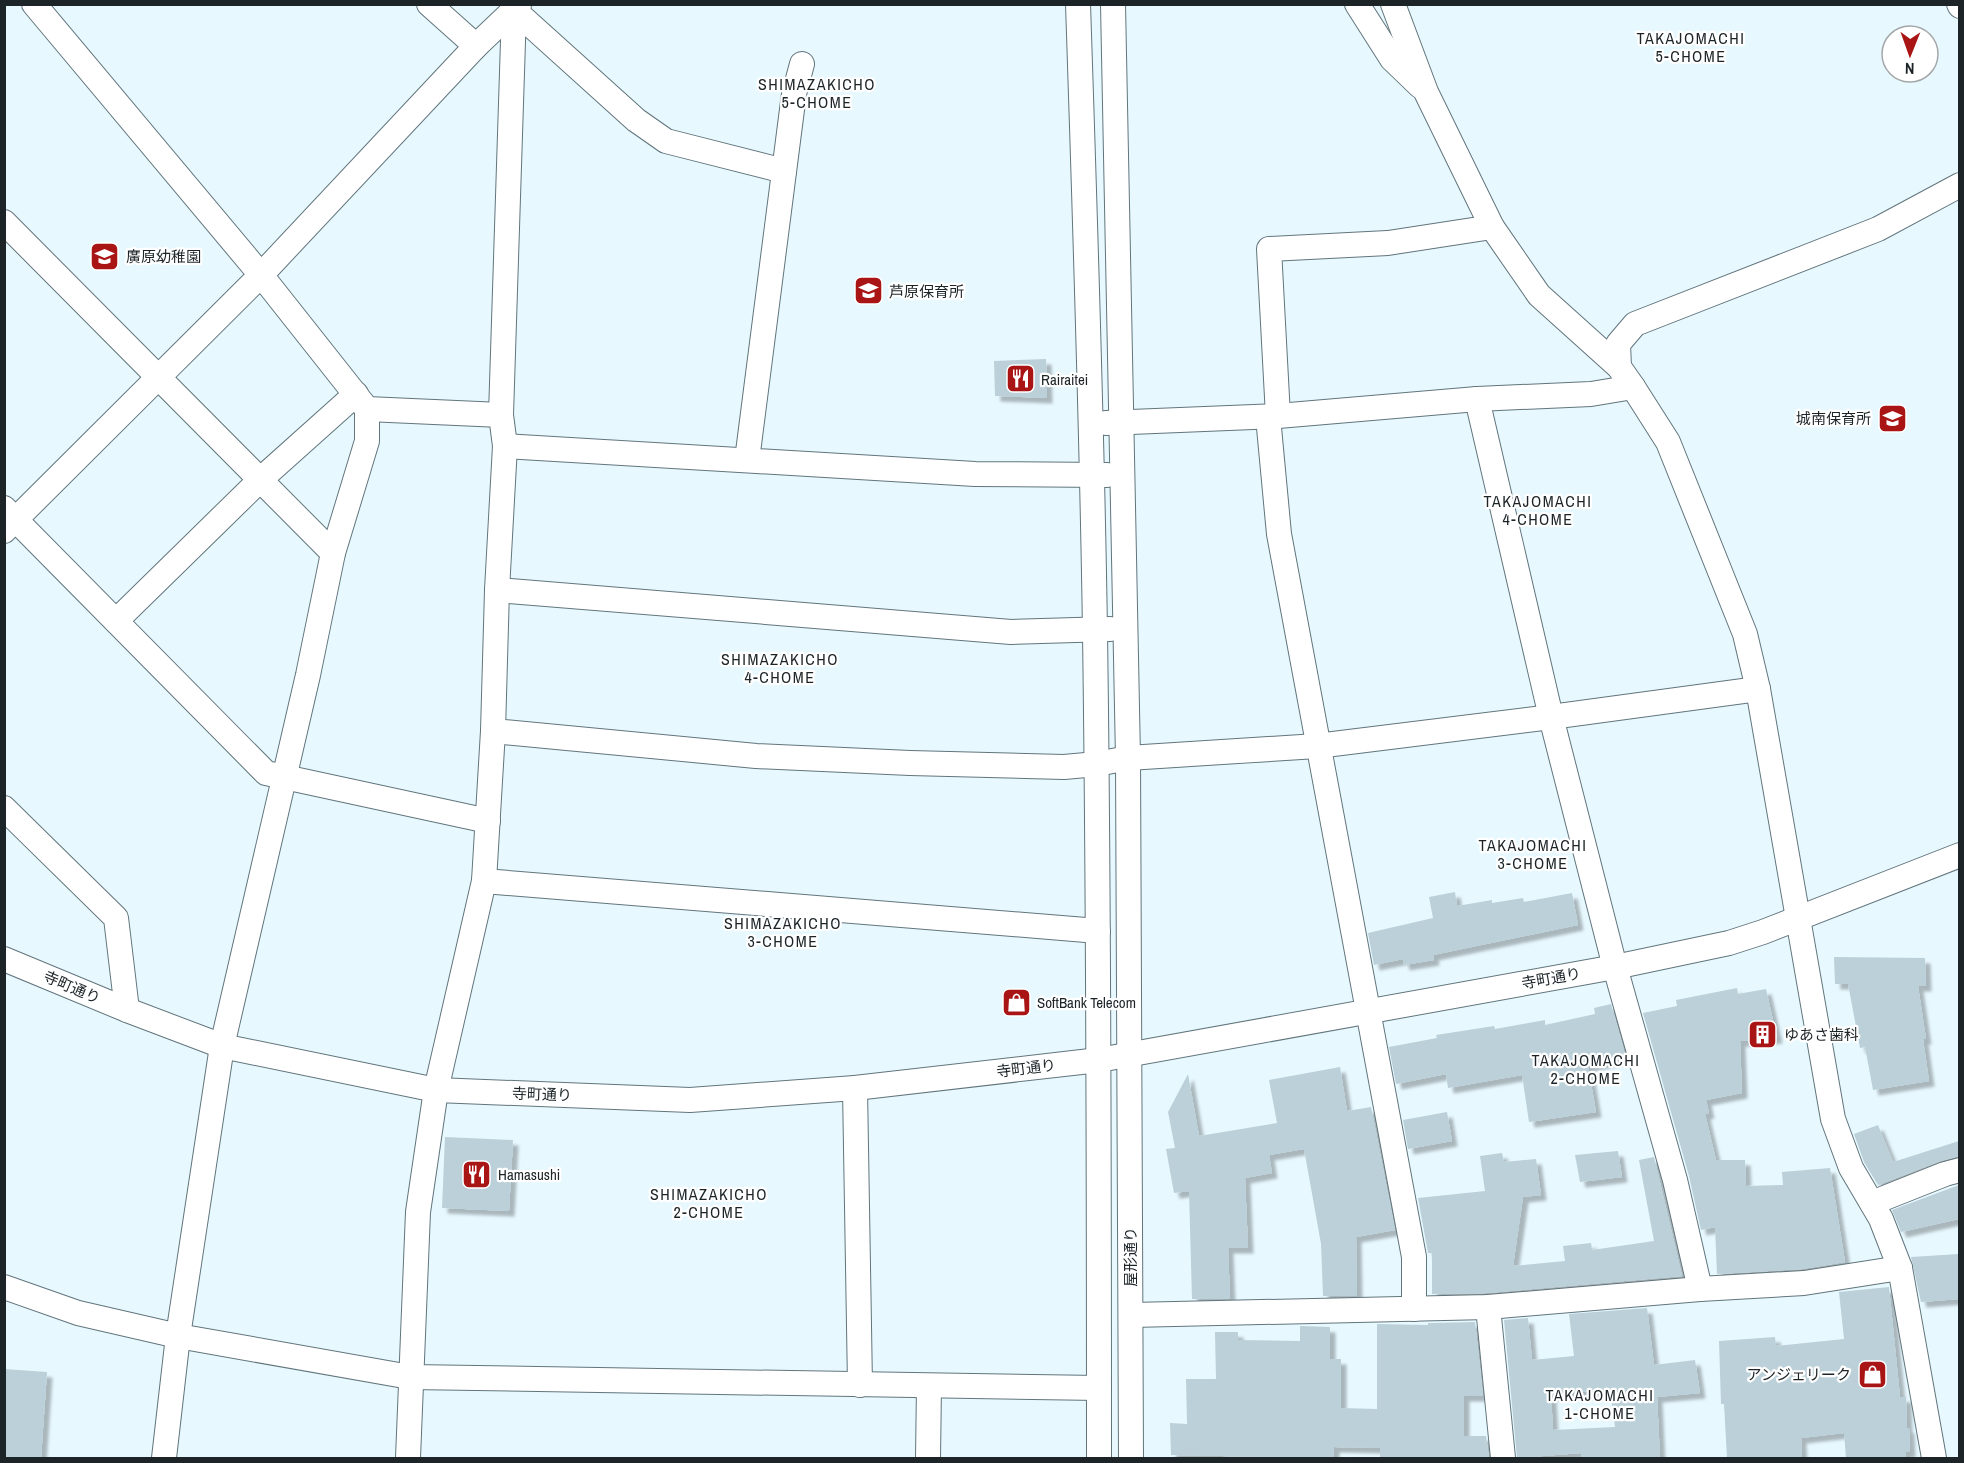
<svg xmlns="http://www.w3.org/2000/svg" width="1964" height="1463" font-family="'Archivo Narrow','Noto Sans JP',sans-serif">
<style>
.building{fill:#bbd0d8;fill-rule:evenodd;filter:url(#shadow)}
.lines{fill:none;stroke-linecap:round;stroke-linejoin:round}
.minor-casing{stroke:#62757c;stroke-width:26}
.minor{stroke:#fff;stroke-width:24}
.labels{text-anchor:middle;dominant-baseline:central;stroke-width:4.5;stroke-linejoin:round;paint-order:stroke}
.poi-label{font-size:15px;fill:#1c2427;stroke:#fff;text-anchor:start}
.street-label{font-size:15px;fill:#1c2427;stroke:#fff}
.neighbourhood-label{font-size:16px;letter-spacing:1.5px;fill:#1c2427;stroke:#fff}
</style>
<defs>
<filter id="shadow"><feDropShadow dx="5.5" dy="5.5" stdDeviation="1.5" flood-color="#0004"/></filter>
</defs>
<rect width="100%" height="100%" fill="#e7f8ff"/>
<g class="building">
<path d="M1046,359L1047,398L995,396L994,361Z"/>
<path d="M1455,892L1457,906L1492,900V903L1523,898L1524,902L1572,893L1578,925L1433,955L1434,960L1404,965L1403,959L1374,965L1368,933L1433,918L1429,897Z"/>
<path d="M1834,957L1925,958L1926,986H1918L1926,1039H1923L1929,1081L1873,1090L1865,1047L1860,1048L1848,984H1835Z"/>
<path d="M1737,988L1738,994L1766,989L1777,1038L1740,1041L1742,1093L1706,1100L1709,1113L1705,1114L1716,1160H1745L1746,1186L1783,1185L1782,1172L1830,1168L1845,1262L1851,1261L1802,1269L1717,1274L1715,1227L1701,1230L1689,1176L1643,1013L1677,1006L1676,1000Z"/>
<path d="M1611,1004L1626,1058L1588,1066L1596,1112L1529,1122L1522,1075L1448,1088L1446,1074L1396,1084L1389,1047L1437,1038L1436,1035L1494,1026L1495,1029L1545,1020V1025L1595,1014L1594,1008Z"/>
<path d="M1340,1067L1347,1111L1371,1107L1395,1230L1356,1237L1357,1296H1323L1321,1244L1304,1149L1269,1155L1272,1173L1245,1178L1248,1248H1228L1230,1299H1192L1189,1191L1174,1193L1166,1149L1175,1148L1168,1112L1188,1074L1199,1136L1277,1123L1269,1080Z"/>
<path d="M1447,1112L1452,1141L1408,1149L1403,1120Z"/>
<path d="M1878,1125L1893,1162L1959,1141V1156L1940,1161L1878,1185L1864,1162L1854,1134Z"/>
<path d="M445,1137L513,1140L509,1211L442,1208Z"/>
<path d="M1618,1151L1622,1177L1580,1182L1575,1155Z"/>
<path d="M1502,1153L1504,1162L1536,1159L1541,1195L1523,1197L1513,1266L1565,1261L1563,1246L1591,1243L1592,1250L1654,1241L1639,1160L1654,1157L1682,1276L1487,1293L1432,1294V1253H1428L1418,1198L1485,1191L1480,1156Z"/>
<path d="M1959,1185V1219L1901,1232L1892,1210Z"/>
<path d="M1959,1254V1299L1921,1302L1911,1257Z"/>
<path d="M1889,1287L1900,1397H1906L1907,1428H1909L1910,1452H1905L1906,1458H1846L1844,1433L1801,1438L1802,1458H1727L1724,1404H1721L1719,1341L1775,1337L1776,1346L1844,1339L1839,1292Z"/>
<path d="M1647,1308L1654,1365L1695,1360L1700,1393L1657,1397L1660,1458H1582L1581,1453L1517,1458L1504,1320L1528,1318L1532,1360L1574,1356L1569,1314ZM1610,1389L1615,1427L1553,1430L1551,1395Z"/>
<path d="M1475,1322L1483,1396H1464V1436H1486L1489,1458H1380V1448L1334,1447V1458L1171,1455L1170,1423L1187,1424L1186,1379H1216L1215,1332H1238V1340L1300,1341V1326L1330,1327V1359H1341V1408L1377,1409V1324L1428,1325V1323H1432Z"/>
<path d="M4,1369L47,1372L41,1458H4Z"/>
</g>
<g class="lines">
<defs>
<g id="minor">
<path d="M34,4L261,275L367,409V441L333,553L308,675L222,1046L178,1336L164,1458"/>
<path d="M429,4L476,46"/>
<path d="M1078,4C1085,214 1092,423 1095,633C1099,908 1099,1183 1099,1458"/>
<path d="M1113,4L1128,758L1131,1458"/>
<path d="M1357,4L1392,59L1420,86"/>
<path d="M1393,4L1426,92L1492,227L1539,295L1619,367L1633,387L1668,442L1745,634L1758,689L1833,1119L1851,1168L1881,1219L1900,1268L1934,1458"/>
<path d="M1959,4L1960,6"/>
<path d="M514,10L636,120L666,141L784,171"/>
<path d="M4,222L333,553"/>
<path d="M1619,367L1618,344L1635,324L1878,229L1960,185"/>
<path d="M1477,399L1551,717L1615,967L1675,1180L1700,1289"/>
<path d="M367,409L501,415"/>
<path d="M1278,416L1269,249L1388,243L1492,227"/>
<path d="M1268,417L1279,534L1414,1257V1309"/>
<path d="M1106,423L1278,416L1477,399L1591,394L1633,387"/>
<path d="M505,446L975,474L1107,475"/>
<path d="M747,460L794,94L802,64"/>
<path d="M4,508L266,773L488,821"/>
<path d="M4,531L261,275L476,46L519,5"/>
<path d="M497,590L1011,632L1110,629"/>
<path d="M116,621L261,479L356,394"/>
<path d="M493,731L756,756L910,763L1064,767L1097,764L1128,758L1317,746L1551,717L1758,689"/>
<path d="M4,808L116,918L127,1010"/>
<path d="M484,881L1098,931"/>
<path d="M4,959L127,1010L222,1046L436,1090L690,1100L855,1088L1099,1060L1615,967L1729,943L1763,932L1960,855"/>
<path d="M855,1088L860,1385"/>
<path d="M1872,1203L1945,1174L1960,1170"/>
<path d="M4,1287L78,1313L178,1336L410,1377L1099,1388"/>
<path d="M1488,1307L1503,1458"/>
<path d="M1131,1315L1488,1307L1700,1289L1804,1283L1900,1268"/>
<path d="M408,1458L418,1212L436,1090L484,881L493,731L497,590L505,446L501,415L514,10"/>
<path d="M928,1458L929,1386"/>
</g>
</defs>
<use href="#minor" class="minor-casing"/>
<use href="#minor" class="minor"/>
</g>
<defs>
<symbol id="school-square" viewBox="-11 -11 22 22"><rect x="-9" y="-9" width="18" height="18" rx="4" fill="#a91515" stroke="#fff"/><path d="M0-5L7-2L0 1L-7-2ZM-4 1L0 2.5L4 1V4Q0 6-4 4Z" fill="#fff"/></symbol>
<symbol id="restaurant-square" viewBox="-11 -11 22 22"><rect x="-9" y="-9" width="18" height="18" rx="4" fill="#a91515" stroke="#fff"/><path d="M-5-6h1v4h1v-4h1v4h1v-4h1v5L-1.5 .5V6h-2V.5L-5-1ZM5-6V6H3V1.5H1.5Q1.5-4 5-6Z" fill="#fff"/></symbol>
<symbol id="shop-square" viewBox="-11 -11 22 22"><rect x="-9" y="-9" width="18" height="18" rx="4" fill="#a91515" stroke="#fff"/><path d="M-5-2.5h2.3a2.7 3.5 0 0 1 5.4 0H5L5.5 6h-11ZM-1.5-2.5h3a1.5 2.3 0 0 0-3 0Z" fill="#fff"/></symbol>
<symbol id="building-square" viewBox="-11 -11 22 22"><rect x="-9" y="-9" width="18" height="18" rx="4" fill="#a91515" stroke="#fff"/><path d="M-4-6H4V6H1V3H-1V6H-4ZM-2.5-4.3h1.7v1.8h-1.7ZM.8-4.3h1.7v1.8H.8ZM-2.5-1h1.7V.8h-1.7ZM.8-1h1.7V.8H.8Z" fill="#fff"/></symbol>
</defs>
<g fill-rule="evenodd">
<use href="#school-square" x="88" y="240" width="33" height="33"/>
<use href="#school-square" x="852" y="274" width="33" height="33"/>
<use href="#restaurant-square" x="1004" y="362" width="33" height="33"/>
<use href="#school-square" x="1876" y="402" width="33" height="33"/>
<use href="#shop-square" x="1000" y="986" width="33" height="33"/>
<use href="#building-square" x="1746" y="1018" width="33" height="33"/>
<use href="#restaurant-square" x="460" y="1158" width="33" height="33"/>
<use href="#shop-square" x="1856" y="1358" width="33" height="33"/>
</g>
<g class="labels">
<g class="poi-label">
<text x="126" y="256">廣原幼稚園</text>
<text x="889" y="291">芦原保育所</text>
<text x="1041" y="379">Rairaitei</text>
<text x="1871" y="418" text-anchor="end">城南保育所</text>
<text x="1037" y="1002">SoftBank Telecom</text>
<text x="1784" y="1034">ゆあさ歯科</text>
<text x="498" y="1174">Hamasushi</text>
<text x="1851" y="1374" text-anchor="end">アンジェリーク</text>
</g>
<g class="street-label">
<text transform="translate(1551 978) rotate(-10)">寺町通り</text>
<text transform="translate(72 987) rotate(23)">寺町通り</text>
<text transform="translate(1026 1068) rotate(-7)">寺町通り</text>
<text transform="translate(542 1094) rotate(2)">寺町通り</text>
<text transform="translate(1130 1257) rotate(-90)">屋形通り</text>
</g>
<g class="neighbourhood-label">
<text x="1691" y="38">TAKAJOMACHI<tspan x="1691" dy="18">5-CHOME</tspan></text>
<text x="817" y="84">SHIMAZAKICHO<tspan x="817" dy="18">5-CHOME</tspan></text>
<text x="1538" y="501">TAKAJOMACHI<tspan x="1538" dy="18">4-CHOME</tspan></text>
<text x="780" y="659">SHIMAZAKICHO<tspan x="780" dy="18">4-CHOME</tspan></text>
<text x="1533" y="845">TAKAJOMACHI<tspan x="1533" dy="18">3-CHOME</tspan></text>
<text x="783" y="923">SHIMAZAKICHO<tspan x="783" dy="18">3-CHOME</tspan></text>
<text x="1586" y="1060">TAKAJOMACHI<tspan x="1586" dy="18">2-CHOME</tspan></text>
<text x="709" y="1194">SHIMAZAKICHO<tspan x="709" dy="18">2-CHOME</tspan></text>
<text x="1600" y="1395">TAKAJOMACHI<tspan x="1600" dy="18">1-CHOME</tspan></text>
</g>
</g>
<rect width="1964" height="1463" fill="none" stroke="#1c2427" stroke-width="12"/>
<g transform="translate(1910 54) rotate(181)"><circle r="28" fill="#ffffff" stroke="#a4a7a9" stroke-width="1.5"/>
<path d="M0-4.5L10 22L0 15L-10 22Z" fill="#a91515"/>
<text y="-9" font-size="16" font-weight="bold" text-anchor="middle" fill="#1c2427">N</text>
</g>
</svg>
